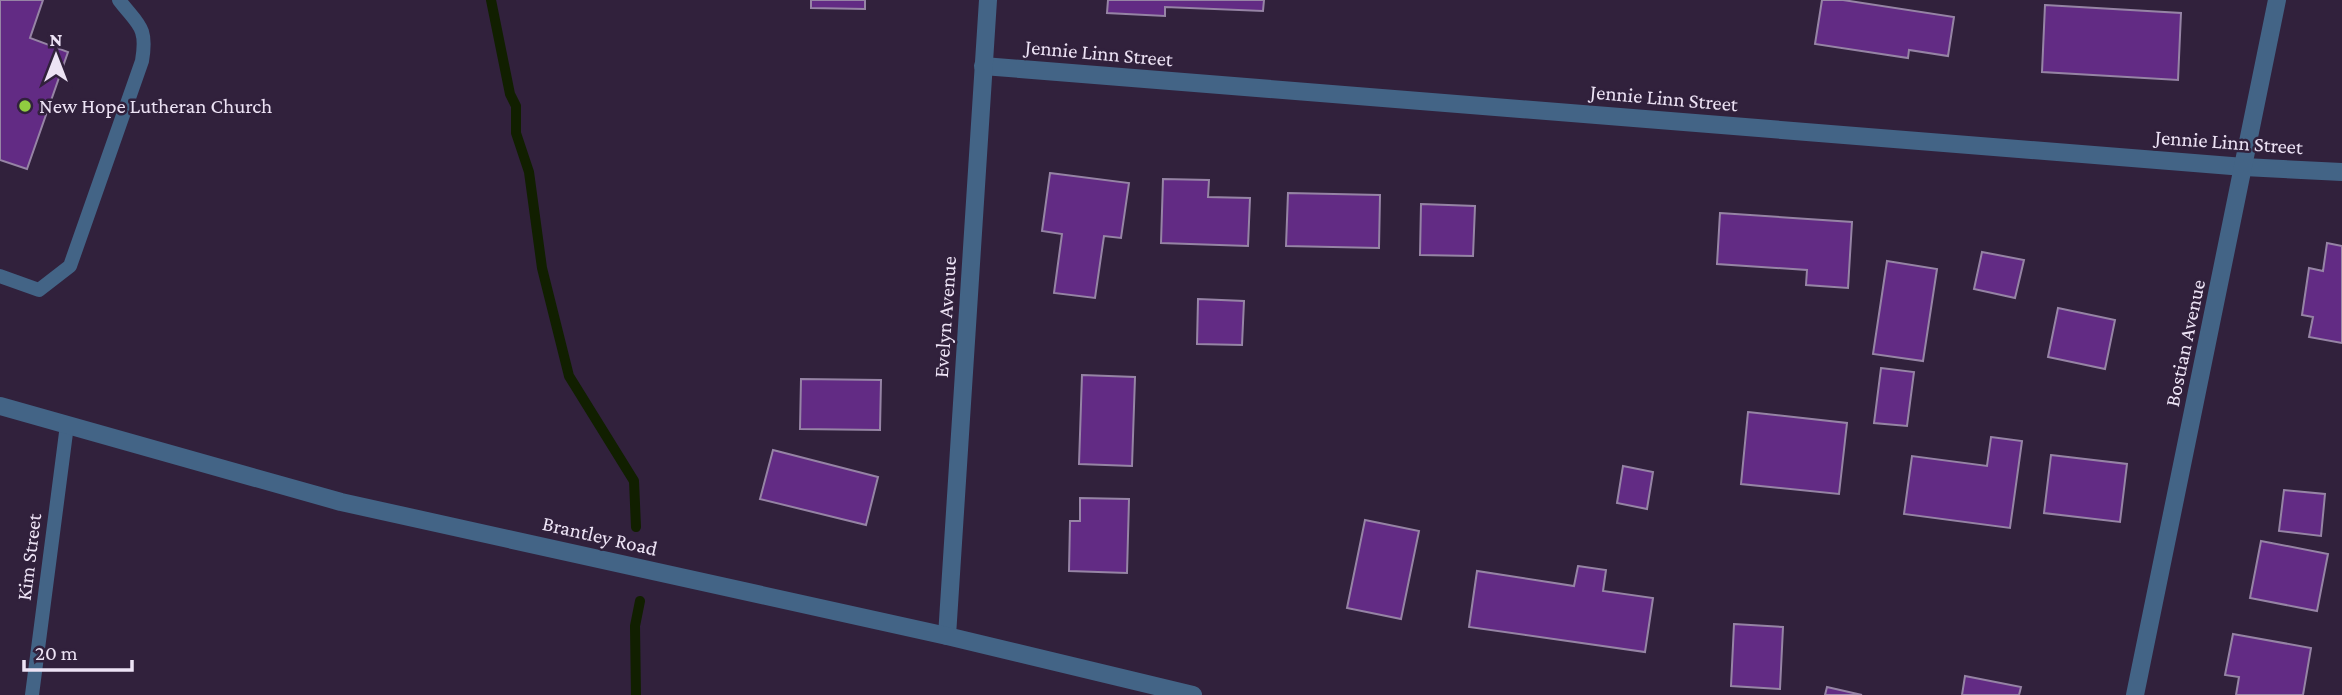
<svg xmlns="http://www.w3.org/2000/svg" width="2342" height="695" font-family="'Crimson Pro',serif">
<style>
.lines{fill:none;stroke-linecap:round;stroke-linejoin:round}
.stream{stroke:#111f00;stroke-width:10}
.building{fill:#622b84;stroke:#9684a5;stroke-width:2}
.service{stroke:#436486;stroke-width:14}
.minor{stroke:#436486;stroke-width:18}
.tertiary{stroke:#436486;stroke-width:18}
.poi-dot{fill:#90cd40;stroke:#31213c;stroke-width:2.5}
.labels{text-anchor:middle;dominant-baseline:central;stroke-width:5;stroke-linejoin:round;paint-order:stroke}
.street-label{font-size:21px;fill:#ede3f5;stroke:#31213c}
.poi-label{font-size:21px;fill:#ede3f5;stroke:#31213c;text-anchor:start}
</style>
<rect width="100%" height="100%" fill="#31213c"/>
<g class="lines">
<g class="stream">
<path d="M491,0L510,94L516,106V133L529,172L542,268L569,376L634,481L636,527"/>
<path d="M636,695L635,626L640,601"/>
</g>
</g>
<g class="building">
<path d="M0,0H43L30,38L68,52L27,169L0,160Z"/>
<path d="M811,0H865V9L811,8Z"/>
<path d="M1108,0H1264L1263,11L1165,7V16L1107,13Z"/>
<path d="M1822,0H1843L1954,17L1948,56L1909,50L1908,58L1815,44Z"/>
<path d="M2045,5L2181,13L2178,80L2042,72Z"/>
<path d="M1050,173L1129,183L1121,238L1104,236L1095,298L1054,293L1062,234L1042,231Z"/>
<path d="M1163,179L1209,180L1208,197L1250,198L1248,246L1161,243Z"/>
<path d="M1288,193L1380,195L1379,248L1286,246Z"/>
<path d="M1421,204L1475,206L1473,256L1420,255Z"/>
<path d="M1720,213L1852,222L1848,288L1806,285L1807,270L1717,264Z"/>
<path d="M2327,243L2342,246V343L2309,337L2313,317L2302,315L2309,268L2323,271Z"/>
<path d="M1982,252L2024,260L2015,298L1974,289Z"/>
<path d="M1887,261L1937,269L1923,361L1873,354Z"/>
<path d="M1198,299L1244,301L1242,345L1197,344Z"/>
<path d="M2058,308L2115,320L2105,369L2048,357Z"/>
<path d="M1881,368L1914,372L1907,426L1874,423Z"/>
<path d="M1082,375L1135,377L1132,466L1079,464Z"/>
<path d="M801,379L881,380L880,430L800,429Z"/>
<path d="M1748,412L1847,423L1839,494L1741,484Z"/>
<path d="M1991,437L2022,441L2010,528L1904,514L1912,456L1987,466Z"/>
<path d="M773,450L878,477L866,525L760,499Z"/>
<path d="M2051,455L2127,464L2120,522L2044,513Z"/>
<path d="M1623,466L1653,472L1647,509L1617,503Z"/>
<path d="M2284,490L2325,494L2321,536L2279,531Z"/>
<path d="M1080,498L1129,499L1127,573L1069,571L1070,521H1080Z"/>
<path d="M1365,520L1419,531L1401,619L1347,608Z"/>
<path d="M2261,541L2328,554L2317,611L2250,598Z"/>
<path d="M1578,566L1606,570L1603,591L1653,598L1645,652L1469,627L1477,571L1574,586Z"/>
<path d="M1734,624L1783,627L1780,689L1731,686Z"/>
<path d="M2233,634L2311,648L2303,695H2236L2239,677L2225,675Z"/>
<path d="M1965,676L2021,687L2019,695H1962Z"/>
<path d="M1827,687L1862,695H1825Z"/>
</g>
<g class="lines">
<g class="service">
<path d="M0,276L39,290L70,266L142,61C148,26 138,25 119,0"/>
<path d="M32,695L67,425"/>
</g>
<g class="minor">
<path d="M983,66L2244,167L2342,172"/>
<path d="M947,636L988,0"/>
<path d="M2135,695L2277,0"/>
</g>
<path class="tertiary" d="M0,406L341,502L947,636L1193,695"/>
</g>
<circle class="poi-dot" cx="25" cy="106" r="7"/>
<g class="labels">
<g class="street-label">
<text transform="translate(1099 53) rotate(5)">Jennie Linn Street</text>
<text transform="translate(1664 98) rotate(5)">Jennie Linn Street</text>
<text transform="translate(2229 142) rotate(4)">Jennie Linn Street</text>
<text transform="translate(945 317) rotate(-86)">Evelyn Avenue</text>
<text transform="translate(2185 343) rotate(-78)">Bostian Avenue</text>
<text transform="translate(600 536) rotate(13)">Brantley Road</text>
<text transform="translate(29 557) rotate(-83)">Kim Street</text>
</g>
<g class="poi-label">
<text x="39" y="106">New Hope Lutheran Church</text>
</g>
</g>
<g transform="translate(56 56)" stroke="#31213c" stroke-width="5" paint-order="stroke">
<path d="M0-5L12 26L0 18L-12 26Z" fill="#ede3f5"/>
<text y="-10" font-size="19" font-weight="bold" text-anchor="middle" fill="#ede3f5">N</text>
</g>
<path d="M24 660v10h108v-10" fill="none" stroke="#ede3f5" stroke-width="3.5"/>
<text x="35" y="660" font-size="21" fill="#ede3f5" stroke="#31213c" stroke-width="5" paint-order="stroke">20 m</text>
</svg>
